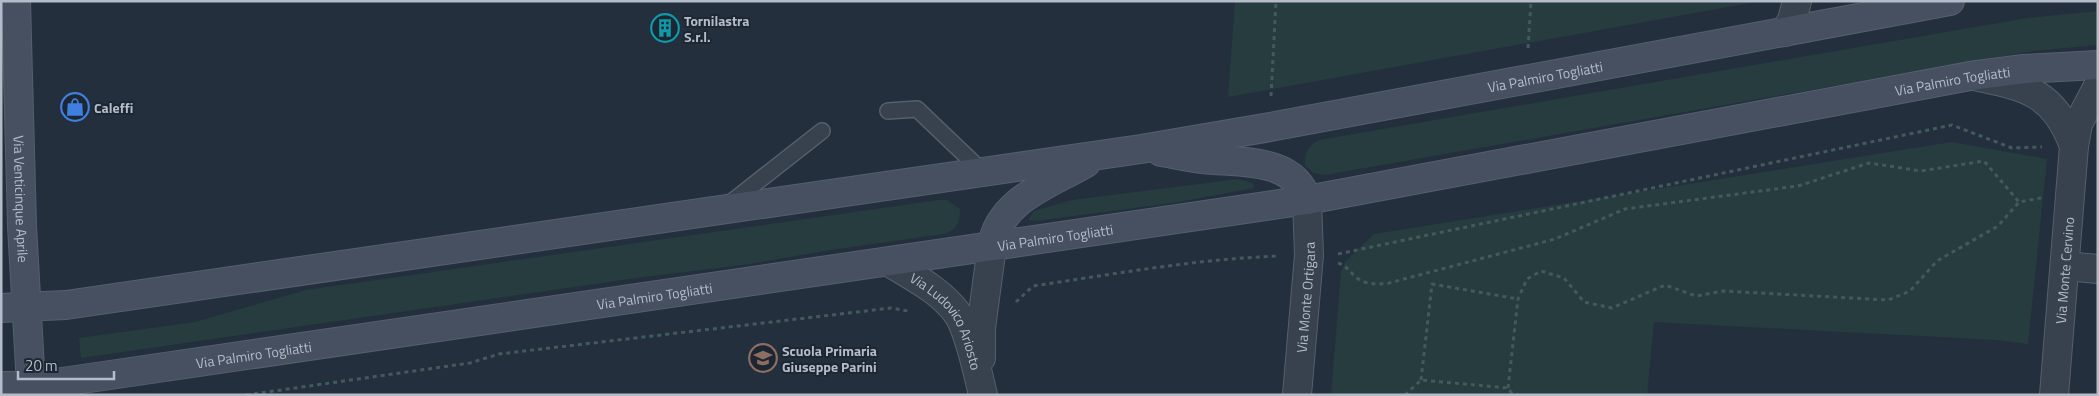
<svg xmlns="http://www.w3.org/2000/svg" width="2099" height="396" font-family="'Titillium Web',sans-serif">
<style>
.green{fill:#263c3f}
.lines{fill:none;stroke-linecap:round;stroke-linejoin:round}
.lane-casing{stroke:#565f6c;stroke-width:18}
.street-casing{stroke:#565f6c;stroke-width:30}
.secondary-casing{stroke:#565f6c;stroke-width:30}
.path{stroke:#44595c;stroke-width:3;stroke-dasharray:4 4;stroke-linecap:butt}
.lane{stroke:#38414e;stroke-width:15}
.street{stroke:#38414e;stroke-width:28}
.secondary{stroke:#465061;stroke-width:28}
.labels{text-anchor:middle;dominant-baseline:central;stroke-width:4;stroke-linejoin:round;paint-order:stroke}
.poi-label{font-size:14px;font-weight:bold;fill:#b4bcc9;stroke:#1d2633;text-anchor:start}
.street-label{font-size:14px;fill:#b4bcc9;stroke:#1d2633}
</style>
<rect width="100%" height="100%" fill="#242f3e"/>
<g class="green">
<path d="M1235,1H1761L1228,97Z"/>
<path d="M2098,11V45L2033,51L1325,175L1313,173L1305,165C1304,153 1308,146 1319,140L2027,18Z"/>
<path d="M1952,142L2047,159L2028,344L1996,340L1654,322L1647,395H1331L1341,272L1345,262L1374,234Z"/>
<path d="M1238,179L1253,183L1254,188L1173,203L1035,221L1028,220L1034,211L1072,200Z"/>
<path d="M939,200H947L960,209C960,223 956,231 943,234L831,250L743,265L644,277L81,358L79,338L195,322L306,290Z"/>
</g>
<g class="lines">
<defs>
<g id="lane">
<path d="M888,111L917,109L983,172"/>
<path d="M729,204L822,131"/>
</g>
<g id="street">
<path d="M1785,32L1792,20L1797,1"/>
<path d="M1974,76C2028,87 2053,92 2074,146"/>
<path id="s1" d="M889,262C913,277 940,290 957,313C969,330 978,374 983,395"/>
<path d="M2065,266L2098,269"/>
<path d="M981,358V328L992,246"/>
<path id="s2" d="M1297,395L1309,255L1307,200"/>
<path id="s3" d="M2054,395L2074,146L2078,124L2098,86"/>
</g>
<g id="secondary">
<path id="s4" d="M16,1L22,226L31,386"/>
<path d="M1161,152C1175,154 1189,158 1203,159C1240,163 1294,157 1307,200"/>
<path d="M992,246C999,200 1050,184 1086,163"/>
<path id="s5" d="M1,308L66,305L1141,149L1270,127L1950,1"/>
<path id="s6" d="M1,386H31L76,380L1307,200L1970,76L2024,69L2098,65"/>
</g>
</defs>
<use href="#lane" class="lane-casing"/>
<use href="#street" class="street-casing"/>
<use href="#secondary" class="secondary-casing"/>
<g class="path">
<path d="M1528,48L1531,1"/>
<path d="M1271,96L1276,1"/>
<path d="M1338,254L1952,125L2012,148L2042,147"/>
<path d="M1338,263C1347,266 1350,272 1357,278C1366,285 1378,284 1389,283L1555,239L1625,209L1798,186L1869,163L1921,171L1984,161L2019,202"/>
<path d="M1016,302L1033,286C1115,274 1196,259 1279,256"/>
<path d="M1421,380L1432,284L1518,299"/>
<path d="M1508,388L1518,299L1527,279L1541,271L1564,278L1584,302L1612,308L1665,285L1696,296L1723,291L1888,300L1910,291L1937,261L1998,226L2019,202L2041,198"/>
<path d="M246,395L470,363L499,354L891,308L908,311"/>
<path d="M1405,395L1421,380L1508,388L1513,395"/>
</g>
<use href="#lane" class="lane"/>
<use href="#street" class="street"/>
<use href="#secondary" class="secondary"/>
</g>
<defs>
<symbol id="building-ring" viewBox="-11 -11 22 22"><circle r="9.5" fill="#1d2633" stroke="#0f9aa8" stroke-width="1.5"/><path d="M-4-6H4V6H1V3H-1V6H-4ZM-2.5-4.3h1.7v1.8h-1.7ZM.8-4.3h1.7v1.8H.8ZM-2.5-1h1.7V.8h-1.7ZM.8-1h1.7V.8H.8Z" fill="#0f9aa8"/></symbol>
<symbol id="shop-ring" viewBox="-11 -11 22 22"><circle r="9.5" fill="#1d2633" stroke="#3f7fe0" stroke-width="1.5"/><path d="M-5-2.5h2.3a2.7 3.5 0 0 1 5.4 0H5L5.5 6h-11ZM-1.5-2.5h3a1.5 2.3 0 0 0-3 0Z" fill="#3f7fe0"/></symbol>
<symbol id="school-ring" viewBox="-11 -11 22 22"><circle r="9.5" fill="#1d2633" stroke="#8d6e63" stroke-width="1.5"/><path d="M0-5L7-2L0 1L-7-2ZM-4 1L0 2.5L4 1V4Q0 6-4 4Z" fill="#8d6e63"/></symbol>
</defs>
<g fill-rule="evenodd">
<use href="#building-ring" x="649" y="12" width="32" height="32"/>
<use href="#shop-ring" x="59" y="91" width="32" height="32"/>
<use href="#school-ring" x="747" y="342" width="32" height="32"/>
</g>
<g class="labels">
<g class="poi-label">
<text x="684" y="20">Tornilastra<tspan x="684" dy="16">S.r.l.</tspan></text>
<text x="94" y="107">Caleffi</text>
<text x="782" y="350">Scuola Primaria<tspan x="782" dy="16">Giuseppe Parini</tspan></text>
</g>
<g class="street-label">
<text stroke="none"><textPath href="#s5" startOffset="1562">Via Palmiro Togliatti</textPath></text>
<text stroke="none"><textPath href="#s6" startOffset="1976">Via Palmiro Togliatti</textPath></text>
<text stroke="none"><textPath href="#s4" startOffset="198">Via Venticinque Aprile</textPath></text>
<text stroke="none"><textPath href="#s6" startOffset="1065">Via Palmiro Togliatti</textPath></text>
<text stroke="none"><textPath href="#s3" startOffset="125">Via Monte Cervino</textPath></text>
<text stroke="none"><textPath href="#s6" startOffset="660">Via Palmiro Togliatti</textPath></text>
<text stroke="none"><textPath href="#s2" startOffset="98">Via Monte Ortigara</textPath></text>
<text stroke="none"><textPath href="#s1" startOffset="86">Via Ludovico Ariosto</textPath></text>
<text stroke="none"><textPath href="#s6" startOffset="255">Via Palmiro Togliatti</textPath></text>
</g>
</g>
<rect width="2099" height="396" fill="none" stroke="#b4bcc9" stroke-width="5"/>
<path d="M18 371v8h96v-8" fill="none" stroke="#b4bcc9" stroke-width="2.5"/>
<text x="25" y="371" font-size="15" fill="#b4bcc9" stroke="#1d2633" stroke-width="4" paint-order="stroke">20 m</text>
</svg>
